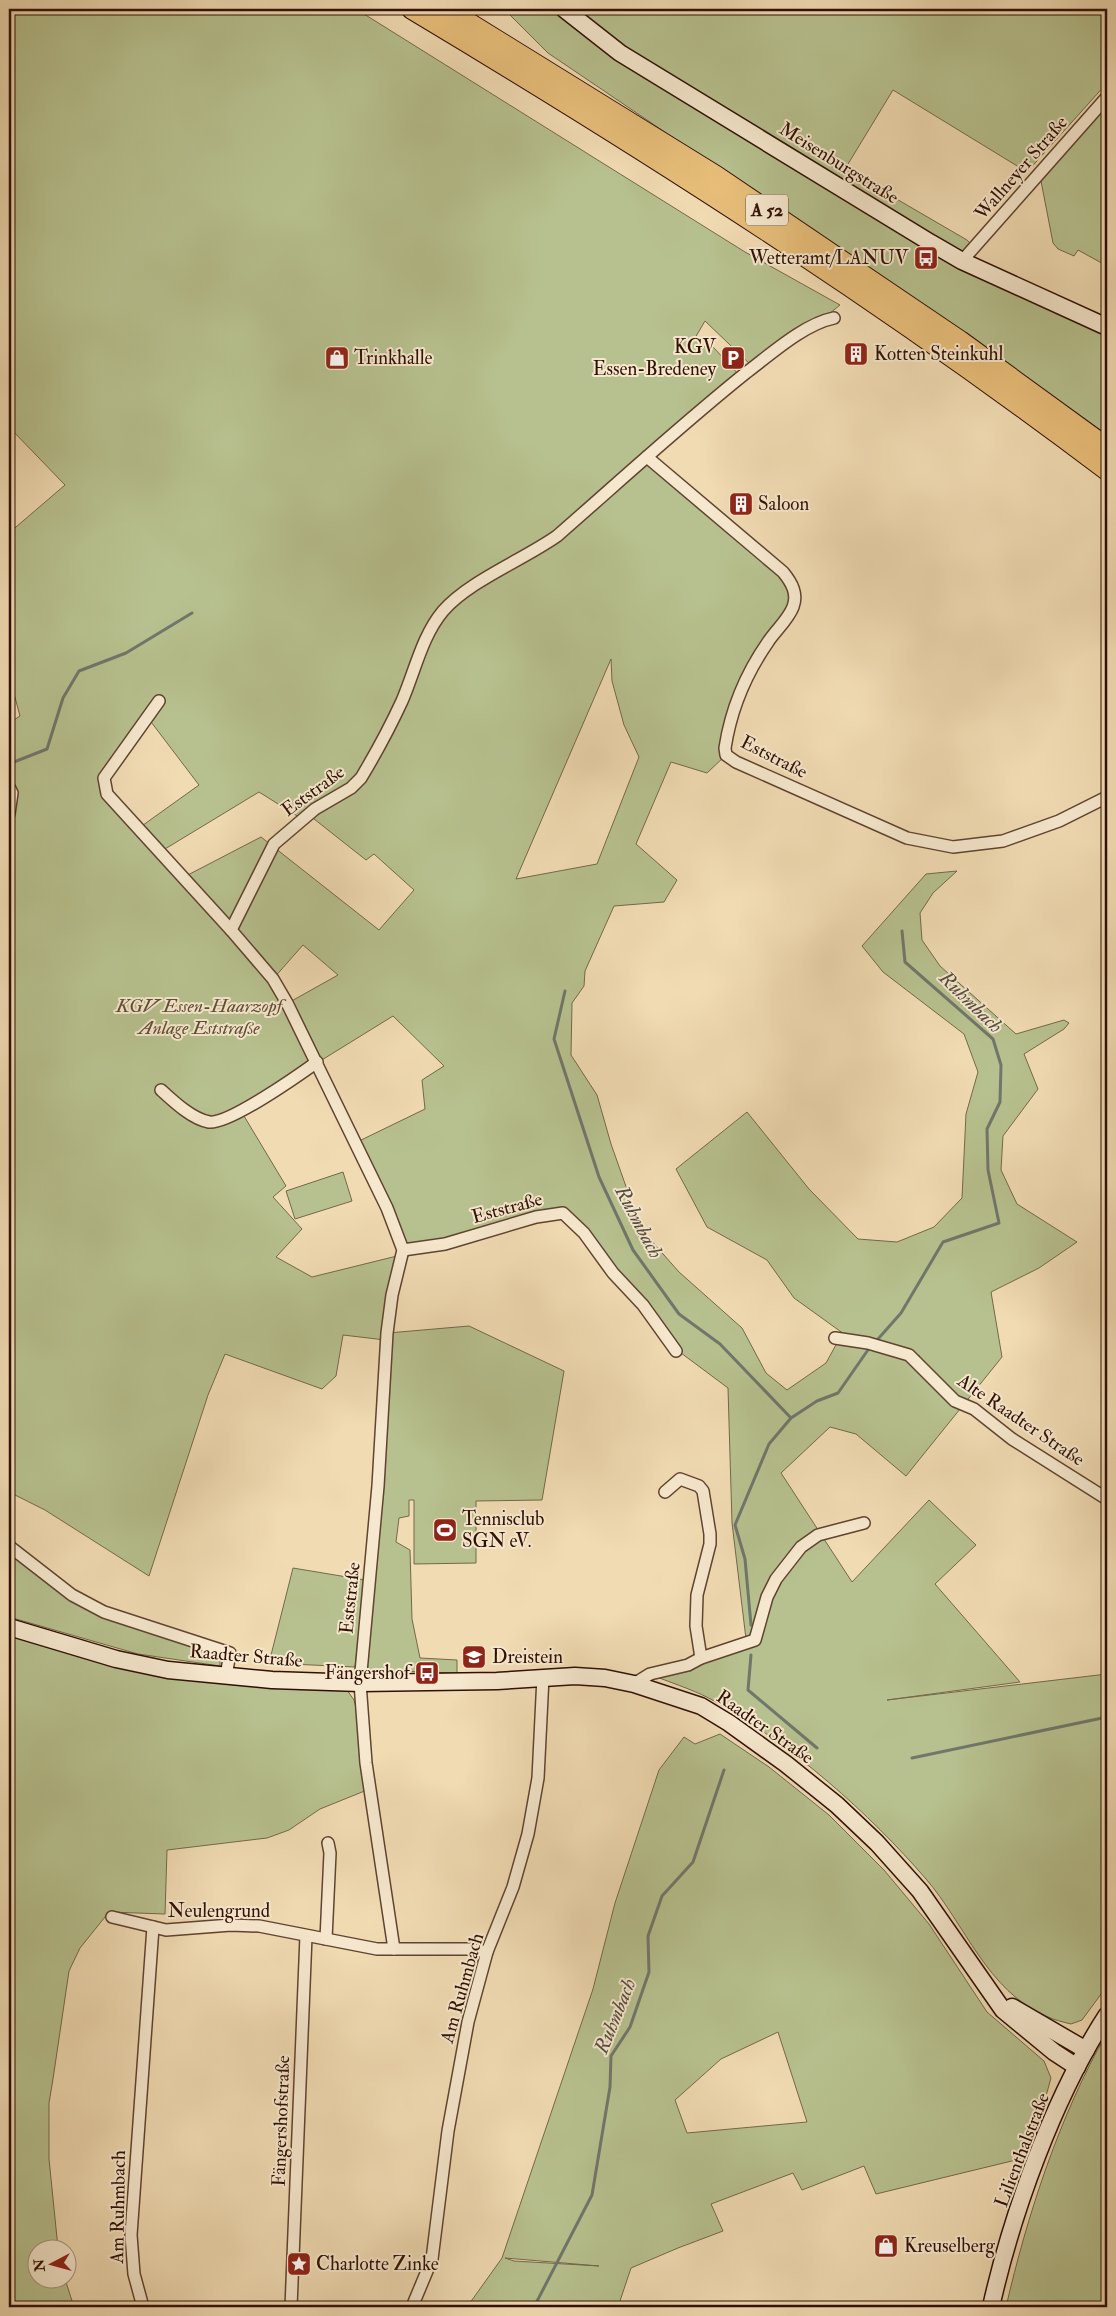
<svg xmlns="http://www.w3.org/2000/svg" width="1116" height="2316" font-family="'IM FELL Double Pica',serif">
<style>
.green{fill:#b7c18f;stroke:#74684a;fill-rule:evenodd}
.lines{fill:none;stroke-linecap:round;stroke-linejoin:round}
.stream{stroke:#70776b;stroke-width:3}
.street-casing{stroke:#604330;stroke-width:14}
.secondary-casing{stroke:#301004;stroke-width:19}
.highway-casing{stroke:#301004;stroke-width:22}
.street{stroke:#f6e8ce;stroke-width:11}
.secondary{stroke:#f6e8ce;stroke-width:16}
.highway{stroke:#e8be7a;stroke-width:20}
.labels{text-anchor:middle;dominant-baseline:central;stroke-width:4;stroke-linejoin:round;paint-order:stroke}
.shield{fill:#f6e8ce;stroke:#6b5141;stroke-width:1}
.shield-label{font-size:18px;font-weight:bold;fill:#301004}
.street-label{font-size:19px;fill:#301004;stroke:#f6e8ce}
.poi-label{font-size:19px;fill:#301004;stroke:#f6e8ce;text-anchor:start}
.park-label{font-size:19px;font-style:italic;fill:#5f4e35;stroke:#f6e8ce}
.water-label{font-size:20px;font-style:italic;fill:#554c40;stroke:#f6e8ce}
</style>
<rect width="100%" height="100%" fill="#f1dbb3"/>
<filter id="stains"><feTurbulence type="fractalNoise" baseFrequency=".004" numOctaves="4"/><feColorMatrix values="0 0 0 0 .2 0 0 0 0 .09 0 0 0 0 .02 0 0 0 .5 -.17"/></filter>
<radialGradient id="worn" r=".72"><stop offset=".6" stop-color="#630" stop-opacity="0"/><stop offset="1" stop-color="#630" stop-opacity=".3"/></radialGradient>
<g class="green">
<path d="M9,9H356L745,252L840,305C813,328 781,345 753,367L705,321L695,338L706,348L713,347L741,377L646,457L783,572C788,579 795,587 795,596C794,613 777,628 768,642C751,667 719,724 726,755L707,773L671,762L636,844L677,880L664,902L614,906L585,971L584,986L572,1003L571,1055L597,1095L611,1144L641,1229L679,1272L742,1328L766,1373L787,1390L826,1363L837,1343C864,1346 889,1349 913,1363L920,1356L880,1343L844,1334L794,1298L767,1260L707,1227L676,1169L747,1112L809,1189L858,1239L897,1242L934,1227L962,1198L966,1114L978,1072L964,1034L883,972L862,946L926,874L957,871L933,893L920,913L922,940L940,966L1016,1034L1064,1020L1069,1023L1064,1029L1024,1054L1038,1089L1003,1136L1001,1170L1017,1204L1077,1242L1039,1268L991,1292L1002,1357L906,1476L856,1434L830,1427L781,1473L852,1582L929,1500L976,1545L935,1584L1020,1682L887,1700L1107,1674V1986L1082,2020L1071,2024C1063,2022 1054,2020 1046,2016C987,1991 965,1924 926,1879C870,1814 791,1744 716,1702C697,1691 677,1685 657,1677L685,1670L759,1639L758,1634L746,1639L732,1523L728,1388L677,1350L644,1304L613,1272L585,1232L563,1212L536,1216L445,1242L404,1248L389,1209L357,1142L425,1109L422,1080L444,1066L393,1016L228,1118L210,1122L191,1113C212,1127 221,1123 241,1111L286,1186L273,1197L302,1229L276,1257L312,1277L401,1255L391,1295L385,1340L343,1335L336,1376L322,1389L225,1354L208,1395L149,1576L45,1510L9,1492V792L18,798L9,790V723L20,716L9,675V533L65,485L9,427ZM522,559L470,589L444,611L431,629L403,701L361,778L351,788L309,815L366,860L374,854L414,890L379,930L261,837L182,878L103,787V778L145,714L199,785L139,828L160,852L259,792L302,819C320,804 343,794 360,778L402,700L431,627L443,610L469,588ZM611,659L612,681L624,725L639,757L597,864L516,879ZM303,945L338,975L288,1003L273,979Z"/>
<path d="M504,9H1107V83L1027,172L893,90L845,169L967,240L971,244L961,261L1107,329V435L984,348L548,53Z"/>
<path d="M1107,110V266L1078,250L1074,256L1058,249L1053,243L1041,181L1094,115Z"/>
<path d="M343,1172L352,1201L295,1219L286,1191Z"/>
<path d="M469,1326L564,1371L542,1500L476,1501V1563L414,1564V1500H409V1516L399,1518L396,1542L410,1550L412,1619L420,1658L457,1660V1673L367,1670L388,1333Z"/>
<path d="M9,1548L71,1595L220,1654V1666L138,1654L9,1617Z"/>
<path d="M293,1568L365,1580L355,1667L269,1663Z"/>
<path d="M9,1632L116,1662L347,1690L354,1700L357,1711L367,1790L320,1809L289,1830L267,1838L167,1850L165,1914L109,1912L80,1948L69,1971L53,2079L49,2103V2159L58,2248H38V2278L65,2279L74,2307H9Z"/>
<path d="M720,1734L769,1767L829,1815L884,1870L929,1924L987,2012L1044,2061L1051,2078L1046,2096L1020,2159L876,2194L864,2166L802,2190L793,2173L711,2204L723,2231L678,2248L631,2268L618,2307H467L502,2258L593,1989L615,1903L659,1770L684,1737L695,1744ZM778,2032L807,2122L687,2133L675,2100L721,2059ZM505,2258L599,2266L514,2261Z"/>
<path d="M1107,2033V2307H1006C1027,2216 1060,2114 1107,2033Z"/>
</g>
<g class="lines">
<g class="stream">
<path d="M9,764L47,749L63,698L79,671L126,653L192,613"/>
<path d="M565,991L554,1039L599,1177L633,1250L679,1314L720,1344L791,1418"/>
<path d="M878,1339L901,1313L943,1242L999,1223L988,1170L987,1129L1000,1102L1001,1065L993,1039L905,962L902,931"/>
<path d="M751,1625L745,1559L735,1525L769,1444L791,1418L817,1401L838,1393L870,1347"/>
<path d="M751,1655L748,1690L817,1748"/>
<path d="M912,1758L1107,1717"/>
<path d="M534,2307L592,2195L610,2087L611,2056L630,2027L649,1972L648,1936L662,1896L693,1862L724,1770"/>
</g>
<defs>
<g id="street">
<path d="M962,261L1107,97"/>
<path d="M647,457L783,572C792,583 798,594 793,607C788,620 775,631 768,642C745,675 731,709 725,748L726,755L736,762L907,838L953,847L1003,841L1059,821L1107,797"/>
<path d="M159,701L104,778L107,794L231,930"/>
<path d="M9,787L12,793L9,814"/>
<path d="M161,1090C173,1101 192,1119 209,1122C228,1125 299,1075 317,1062"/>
<path d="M403,1250L445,1244L536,1217L563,1213L584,1233L613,1273L643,1305L676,1351"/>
<path d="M835,1338L868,1343L909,1355L955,1401L974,1409L1012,1439L1107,1499"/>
<path d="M665,1492L680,1479L699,1486L703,1491L710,1534V1544L697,1595L696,1626L701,1658"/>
<path d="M9,1546L72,1595L104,1612L230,1653L226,1676"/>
<path d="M634,1684L650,1674L688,1665L701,1658L755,1640L767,1597L776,1579L801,1547L818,1535L864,1523"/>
<path d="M112,1917L166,1930L231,1925L259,1926L377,1949H470L487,1952"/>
<path d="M326,1939L330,1853L328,1843"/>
<path d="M394,1949L366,1763L360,1683L378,1486L387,1333L392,1295L403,1250L387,1208L287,1003L273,979L231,930L274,844L315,809L351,788L361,778C376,753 390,727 402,701C415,671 422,636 443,611C469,581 523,560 557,536C620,481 682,424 747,372C771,354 804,324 834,318"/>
<path d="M143,2307L134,2274L131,2235L153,1927"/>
<path d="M291,2307L306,1936"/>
<path d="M412,2307L432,2259L448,2131L468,2022L487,1952L513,1887L528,1834L538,1778L543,1677"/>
</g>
<g id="secondary">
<path d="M564,9L620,53L931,243L962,261L1107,327"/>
<path d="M9,1627L116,1659L168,1670L272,1680L360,1683L497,1681L575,1676L605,1678L634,1684L701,1706L729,1723L786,1764L837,1805L877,1843L920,1891L1003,2010L1054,2052L1077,2067"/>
<path d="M1012,2007L1086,2050"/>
<path d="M991,2307C1012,2213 1054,2096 1107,2015"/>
</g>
<g id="highway">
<path d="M412,9C651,152 885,302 1107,470"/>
<path d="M446,9L716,176L960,341L1107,448"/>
</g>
</defs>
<use href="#street" class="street-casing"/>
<use href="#secondary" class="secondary-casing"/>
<use href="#highway" class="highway-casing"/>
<use href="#street" class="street"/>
<use href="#secondary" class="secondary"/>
<use href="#highway" class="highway"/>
</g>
<defs>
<symbol id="bus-square" viewBox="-11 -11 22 22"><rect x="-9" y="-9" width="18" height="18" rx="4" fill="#8f2418" stroke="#f6e8ce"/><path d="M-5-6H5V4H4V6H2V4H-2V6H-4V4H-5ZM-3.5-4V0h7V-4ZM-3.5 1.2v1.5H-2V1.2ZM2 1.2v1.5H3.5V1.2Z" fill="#fff"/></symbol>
<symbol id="building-square" viewBox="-11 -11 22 22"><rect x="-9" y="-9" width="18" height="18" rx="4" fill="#8f2418" stroke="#f6e8ce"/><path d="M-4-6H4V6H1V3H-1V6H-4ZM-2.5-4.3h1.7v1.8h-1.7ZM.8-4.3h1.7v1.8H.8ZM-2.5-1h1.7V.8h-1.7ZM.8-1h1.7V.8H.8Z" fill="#fff"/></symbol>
<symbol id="shop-square" viewBox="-11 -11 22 22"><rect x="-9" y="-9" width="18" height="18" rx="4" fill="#8f2418" stroke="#f6e8ce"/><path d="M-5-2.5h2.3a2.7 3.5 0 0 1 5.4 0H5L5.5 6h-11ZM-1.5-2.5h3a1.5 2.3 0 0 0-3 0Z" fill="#fff"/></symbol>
<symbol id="parking-square" viewBox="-11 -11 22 22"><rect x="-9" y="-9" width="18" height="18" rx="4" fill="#8f2418" stroke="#f6e8ce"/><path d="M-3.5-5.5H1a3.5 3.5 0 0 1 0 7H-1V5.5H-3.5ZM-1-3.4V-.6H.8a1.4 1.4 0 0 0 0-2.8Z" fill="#fff"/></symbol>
<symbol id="stadium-square" viewBox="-11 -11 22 22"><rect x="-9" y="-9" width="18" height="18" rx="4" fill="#8f2418" stroke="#f6e8ce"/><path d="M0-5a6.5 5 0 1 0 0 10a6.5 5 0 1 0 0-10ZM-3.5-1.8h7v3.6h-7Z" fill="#fff"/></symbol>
<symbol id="school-square" viewBox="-11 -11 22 22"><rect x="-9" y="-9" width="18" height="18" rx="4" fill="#8f2418" stroke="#f6e8ce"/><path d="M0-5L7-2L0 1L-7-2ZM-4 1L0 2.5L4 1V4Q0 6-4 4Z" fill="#fff"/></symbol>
<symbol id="sight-square" viewBox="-11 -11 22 22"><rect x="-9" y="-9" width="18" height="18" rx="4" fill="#8f2418" stroke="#f6e8ce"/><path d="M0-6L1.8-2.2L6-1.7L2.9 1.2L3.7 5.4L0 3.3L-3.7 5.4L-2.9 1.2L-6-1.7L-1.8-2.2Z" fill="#fff"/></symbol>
</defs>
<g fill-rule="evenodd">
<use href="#bus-square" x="912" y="244" width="28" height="28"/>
<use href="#building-square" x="842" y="340" width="28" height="28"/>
<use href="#shop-square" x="323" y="344" width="28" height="28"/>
<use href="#parking-square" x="719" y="344" width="28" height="28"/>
<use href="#building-square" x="727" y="490" width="28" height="28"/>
<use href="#stadium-square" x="431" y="1516" width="28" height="28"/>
<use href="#school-square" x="460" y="1643" width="28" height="28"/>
<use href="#bus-square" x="413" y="1659" width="28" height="28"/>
<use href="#shop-square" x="872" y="2232" width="28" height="28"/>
<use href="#sight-square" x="285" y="2250" width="28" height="28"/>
</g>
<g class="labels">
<rect class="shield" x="746" y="194.5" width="42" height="31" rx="4"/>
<g class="shield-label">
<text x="767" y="210">A 52</text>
</g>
<g class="street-label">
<text transform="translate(839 163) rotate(32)">Meisenburgstraße</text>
<text transform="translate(1021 168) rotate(-49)">Wallneyer Straße</text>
<text transform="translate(774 757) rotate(27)">Eststraße</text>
<text transform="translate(313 791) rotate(-36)">Eststraße</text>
<text transform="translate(507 1208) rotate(-15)">Eststraße</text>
<text transform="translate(1021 1420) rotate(34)">Alte Raadter Straße</text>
<text transform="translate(350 1598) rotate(-84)">Eststraße</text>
<text transform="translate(246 1656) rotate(5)">Raadter Straße</text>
<text transform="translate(765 1727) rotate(35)">Raadter Straße</text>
<text x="219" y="1911">Neulengrund</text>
<text transform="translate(462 1988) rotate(-74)">Am Ruhmbach</text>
<text transform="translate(281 2121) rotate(-88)">Fängershofstraße</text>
<text transform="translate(1022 2150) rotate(-69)">Lilienthalstraße</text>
<text transform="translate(118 2207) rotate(-89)">Am Ruhmbach</text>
</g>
<g class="poi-label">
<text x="908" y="258" text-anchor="end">Wetteramt/LANUV</text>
<text x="716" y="347" text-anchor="end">KGV<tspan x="716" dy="22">Essen-Bredeney</tspan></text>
<text x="874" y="354">Kotten Steinkuhl</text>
<text x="354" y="358">Trinkhalle</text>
<text x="758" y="504">Saloon</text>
<text x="462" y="1519">Tennisclub<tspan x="462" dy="22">SGN eV.</tspan></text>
<text x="492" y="1657">Dreistein</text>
<text x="410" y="1673" text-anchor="end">Fängershof</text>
<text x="904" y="2246">Kreuselberg</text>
<text x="316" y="2264">Charlotte Zinke</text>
</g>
<g class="park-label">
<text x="199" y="1006">KGV Essen-Haarzopf<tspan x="199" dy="22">Anlage Eststraße</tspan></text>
</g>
<g class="water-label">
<text transform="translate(971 1002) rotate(44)">Ruhmbach</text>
<text transform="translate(639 1222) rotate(62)">Ruhmbach</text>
<text transform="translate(615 2016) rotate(-68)">Ruhmbach</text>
</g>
</g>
<rect width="1116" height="2316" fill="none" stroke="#f1dbb3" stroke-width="30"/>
<rect x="10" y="10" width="1096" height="2296" fill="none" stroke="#301004" stroke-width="2.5"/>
<rect x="15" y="15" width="1086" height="2286" fill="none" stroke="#301004"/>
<g transform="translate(52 2264) rotate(264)"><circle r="24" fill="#f6e8ce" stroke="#a7927d"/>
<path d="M0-4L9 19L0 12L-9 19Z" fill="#8f2418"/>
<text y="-8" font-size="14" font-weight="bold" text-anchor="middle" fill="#301004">N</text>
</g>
<rect width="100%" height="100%" filter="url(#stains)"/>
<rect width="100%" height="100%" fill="url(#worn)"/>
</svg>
